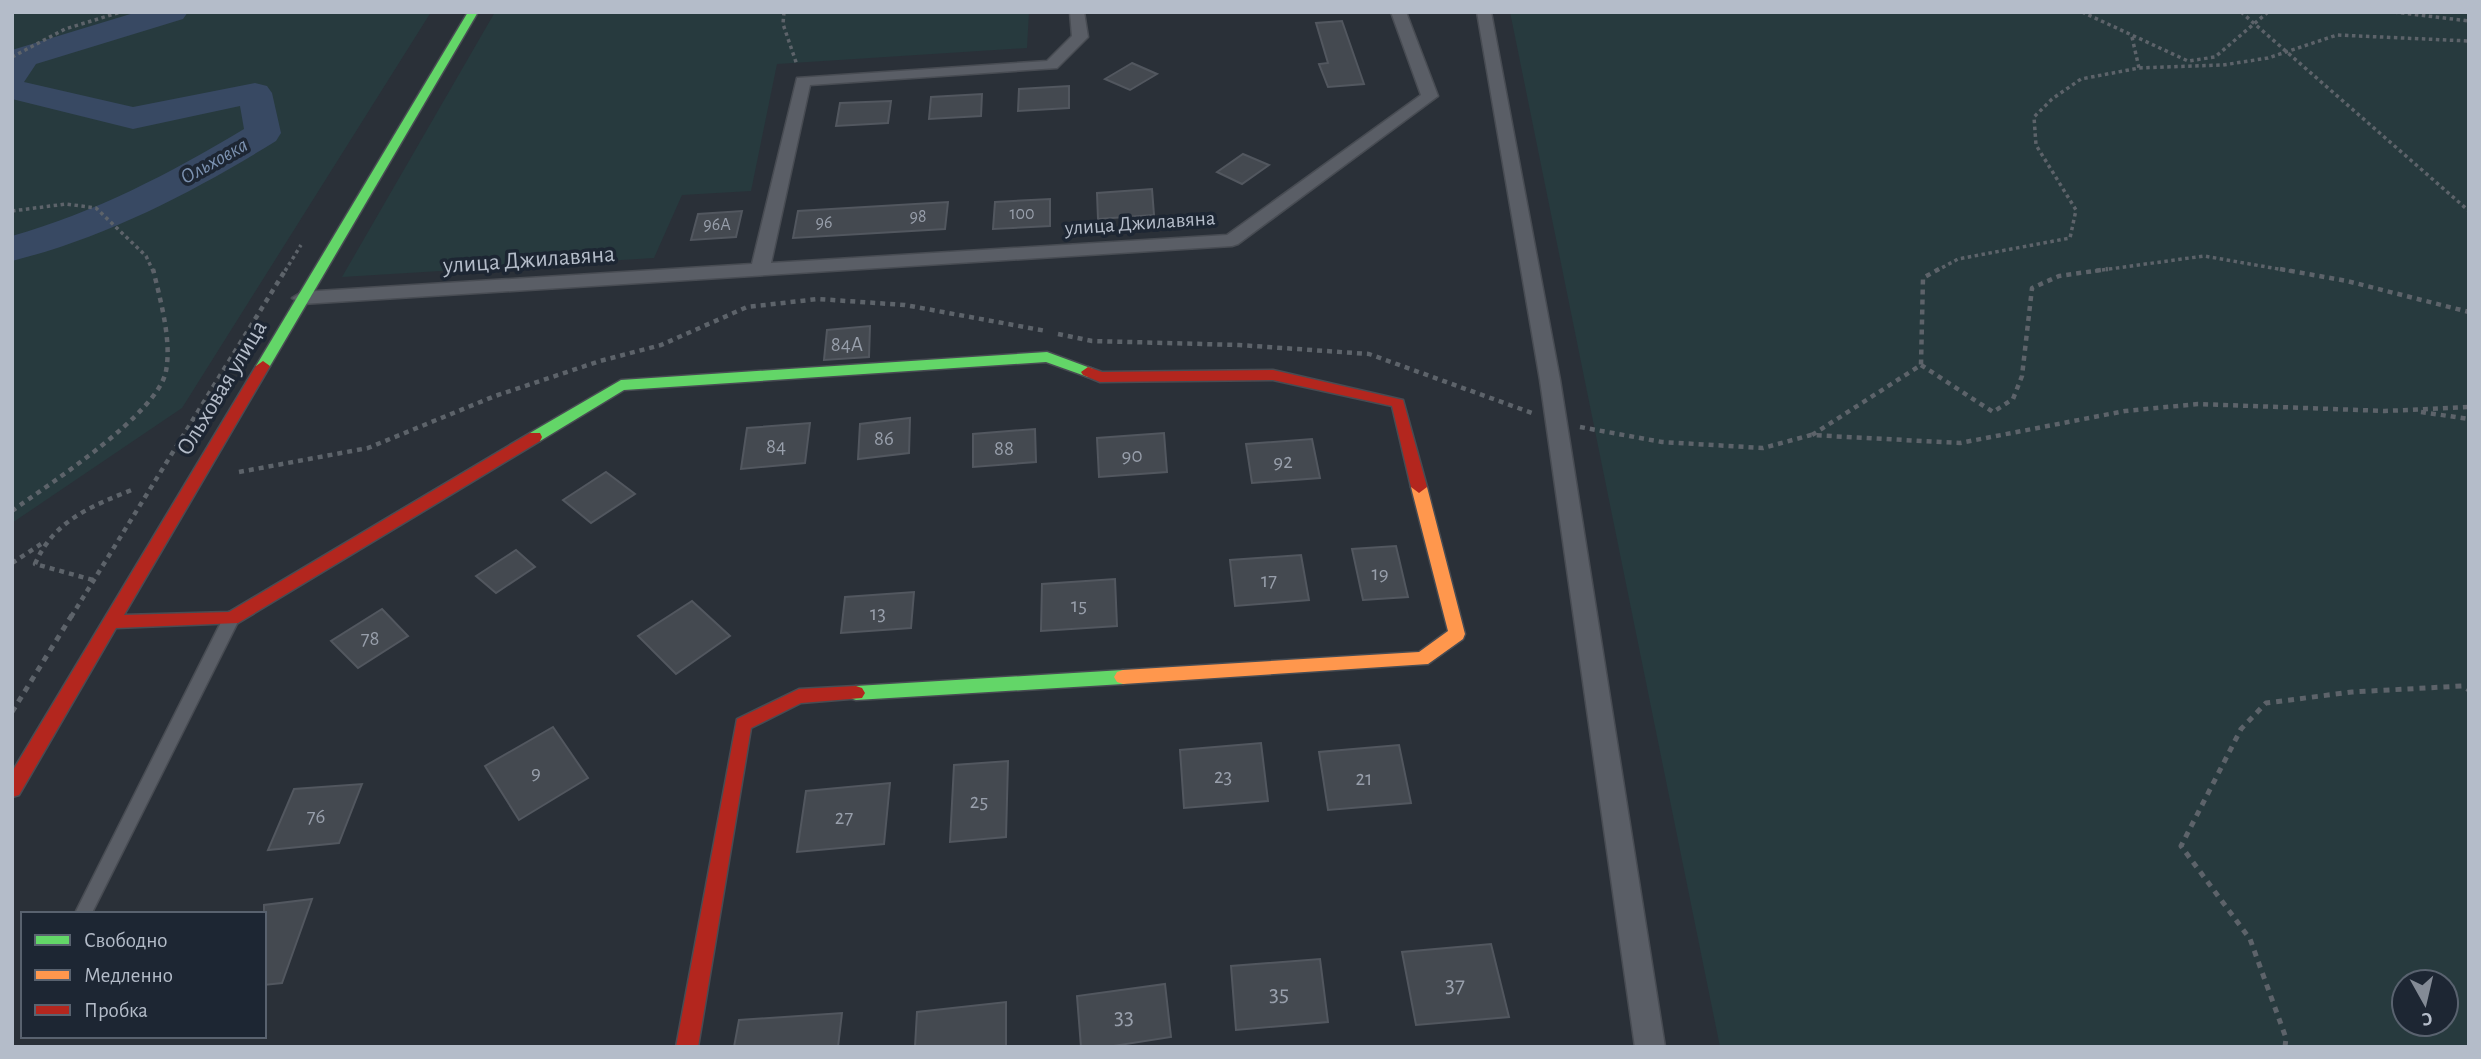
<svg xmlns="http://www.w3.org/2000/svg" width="2481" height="1059" font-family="'Alegreya Sans',sans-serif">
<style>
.green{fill:#273a3e;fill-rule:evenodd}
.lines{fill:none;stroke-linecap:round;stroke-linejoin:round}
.river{fill:#384963;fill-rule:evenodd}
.building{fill:#444950;stroke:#52575f;stroke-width:2}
.lane-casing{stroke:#484c53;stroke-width:18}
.street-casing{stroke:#484c53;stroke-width:3}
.fast-casing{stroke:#484c53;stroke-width:3}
.slow-casing{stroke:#484c53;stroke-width:3}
.jam-casing{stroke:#484c53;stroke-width:3}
.path-far2{stroke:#5d636a;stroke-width:3.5;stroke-dasharray:3.5 3.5;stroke-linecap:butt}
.path-far1{stroke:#5d636a;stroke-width:4.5;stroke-dasharray:5 5;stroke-linecap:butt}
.path{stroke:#5d636a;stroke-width:5;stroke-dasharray:6 6;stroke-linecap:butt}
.lane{stroke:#5a5e66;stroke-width:15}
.street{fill:#5a5e66;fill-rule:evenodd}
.fast{fill:#63d668;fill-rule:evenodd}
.slow{fill:#ff974d;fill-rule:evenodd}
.jam{fill:#b3261e;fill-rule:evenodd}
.labels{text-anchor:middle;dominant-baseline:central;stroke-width:7;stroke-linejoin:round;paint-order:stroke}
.far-number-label{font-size:18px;fill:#989fab}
.far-water-label{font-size:21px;font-style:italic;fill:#7c92b1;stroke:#1d2633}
.far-street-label{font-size:21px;fill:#b4bcc9;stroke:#1d2633}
.number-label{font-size:21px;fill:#989fab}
.street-label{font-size:24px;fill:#b4bcc9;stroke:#1d2633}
.near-number-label{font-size:24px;fill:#989fab}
</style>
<rect width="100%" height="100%" fill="#2a3038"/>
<g class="green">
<path d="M12,12H431L182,408L12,523Z"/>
<path d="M495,12H1029L1027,48L777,64L751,191L682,195L654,258L342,277Z"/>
<path d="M1510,12H2469V1047H1720ZM2404,982H2446V1024H2404Z"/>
</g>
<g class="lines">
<path class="river" d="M137,12H188L183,19L36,64L24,82L133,107L255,83L267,86L272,93L281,133L276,141C193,192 107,237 12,261V236C94,213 171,173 244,129L240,106L133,129L12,99V50Z"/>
</g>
<g class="building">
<path d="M1342,21L1364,84L1328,87L1319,64L1328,63L1316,23Z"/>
<path d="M1132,63L1157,74L1130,90L1105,79Z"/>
<path d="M1069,86V108L1018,111L1019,89Z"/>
<path d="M982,94L981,116L929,119L931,97Z"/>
<path d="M891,101L888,123L836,126L840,103Z"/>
<path d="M1243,154L1269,165L1242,184L1217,172Z"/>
<path d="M1152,189L1154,215L1098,219L1097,193Z"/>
<path d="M1050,199V226L993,229L995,202Z"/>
<path d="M948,202L945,229L793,238L798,211Z"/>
<path d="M742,211L736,237L691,240L698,214Z"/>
<path d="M870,326L869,357L824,360L827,330Z"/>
<path d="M910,418L909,453L858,459L860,424Z"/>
<path d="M810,423L805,463L741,469L747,428Z"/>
<path d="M1035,429L1036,462L973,467V434Z"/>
<path d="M1164,433L1167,472L1099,477L1097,438Z"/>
<path d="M1312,439L1320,478L1252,483L1246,444Z"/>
<path d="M606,472L635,494L591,523L563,500Z"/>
<path d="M1396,546L1408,597L1363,600L1352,549Z"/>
<path d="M516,550L535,567L496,593L476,576Z"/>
<path d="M1301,555L1309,600L1235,606L1230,560Z"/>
<path d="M1115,579L1117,626L1041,631L1042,584Z"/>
<path d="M914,592L911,628L841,633L845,597Z"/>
<path d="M692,601L730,636L676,674L638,636Z"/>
<path d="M382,609L408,636L358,668L331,641Z"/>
<path d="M553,727L588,778L519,820L485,766Z"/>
<path d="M1261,743L1268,801L1184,808L1180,750Z"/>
<path d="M1399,745L1411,803L1328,810L1319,752Z"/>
<path d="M1008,761L1006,837L950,842L954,765Z"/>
<path d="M890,783L884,844L797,852L806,791Z"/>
<path d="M362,784L339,843L268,850L294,789Z"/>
<path d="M312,899L282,983L264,985V905Z"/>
<path d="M1491,944L1509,1017L1416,1025L1402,952Z"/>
<path d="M1320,959L1328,1022L1236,1030L1231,966Z"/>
<path d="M1165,984L1171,1037L1107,1047H1081L1077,996Z"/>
<path d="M1006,1002V1047H915L917,1012Z"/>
<path d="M842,1013L838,1047H734L739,1020Z"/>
</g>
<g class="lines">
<defs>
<path id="lane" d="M83,914L231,619"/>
<g id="street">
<path d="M1070,12H1084L1088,37L1057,68L810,85L771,263L1227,235L1421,95L1391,12H1406L1438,96L1238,244L1232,246L302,304L292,298L302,292L752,264L797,78L1047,61L1072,36Z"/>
<path d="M1477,12H1491L1560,380L1665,1047H1635L1540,380Z"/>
</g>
<g id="fast">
<path d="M468,12H478L270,366L263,371L258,369L256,366Z"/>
<path d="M1047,352L1093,369L1095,372L1088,377L1046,362L624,390L540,441H530L528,437L530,433L621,380Z"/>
<path d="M1123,670L1129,672L1132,677L1129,682L1123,684L856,700L850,698L847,693L850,688L856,686Z"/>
</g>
<path id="slow" d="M1419,481L1427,487L1465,634L1463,639L1428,664L1123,684L1117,682L1114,677L1117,672L1123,670L1419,652L1448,631L1411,487Z"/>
<g id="jam">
<path d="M263,361L270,366L124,615L229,612L530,433H540L542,437L540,441L238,623L116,628L19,795L12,797V772L256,366Z"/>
<path d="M1088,367L1102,372L1273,370L1403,400L1427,487L1419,493L1411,487L1392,406L1273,380L1100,382L1083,375L1081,372Z"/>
<path d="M856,686L862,688L865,693L862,698L801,703L751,728L698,1047H676L737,719L799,689Z"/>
</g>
</defs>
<use href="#lane" class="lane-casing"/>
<use href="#street" class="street-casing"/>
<use href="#fast" class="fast-casing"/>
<use href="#slow" class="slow-casing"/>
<use href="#jam" class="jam-casing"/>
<g class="path-far2">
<path d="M784,12L783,24L797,65"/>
<path d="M2082,12L2188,61L2215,57L2268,12"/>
<path d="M2241,12L2469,211"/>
<path d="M2394,12L2469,21"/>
<path d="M2132,37L2139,68"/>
<path d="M12,57L65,29L121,12"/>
<path d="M12,211L66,204L96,208L146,256L153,271"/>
<path d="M285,271L301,245"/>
<path d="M1936,271L1958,259L2070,238L2076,210L2036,145L2034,117L2052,99L2081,79L2139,68L2223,65L2268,58L2337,35L2469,41"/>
<path d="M2095,271L2204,256L2290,271"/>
</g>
<g class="path-far1">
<path d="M2280,269L2347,281L2469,312"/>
<path d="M1058,334L1092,341L1239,345L1369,354L1532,413"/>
<path d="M1921,365L1993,412L2013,399L2022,376L2032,288L2059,276L2108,269"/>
<path d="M2421,412L2469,419"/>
<path d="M1580,427L1662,442L1763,448L1811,435L1960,443L2125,411L2198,404L2385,411L2469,407"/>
<path d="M1812,435L1921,365L1923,278L1939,269"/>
<path d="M239,472L368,448L495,396L600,361L661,345L747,307L818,299L905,305L1046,331"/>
<path d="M12,511C49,484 158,414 166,371C172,340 160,299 153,269"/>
<path d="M12,563L41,544"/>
<path d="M93,580L35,564C54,520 92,506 134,489"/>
<path d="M71,617L286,269"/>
</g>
<g class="path">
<path d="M12,712L72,615"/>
<path d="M2285,1047L2286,1038L2250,939L2181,846L2241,729L2266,703L2352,692L2462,686L2469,690"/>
</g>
<use href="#lane" class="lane"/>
<use href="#street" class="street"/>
<use href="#fast" class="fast"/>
<use href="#slow" class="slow"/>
<use href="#jam" class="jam"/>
</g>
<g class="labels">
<g class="far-number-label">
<text x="1022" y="214">100</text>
<text x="918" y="217">98</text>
<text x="824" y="223">96</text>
<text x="717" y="225">96А</text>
</g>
<g class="far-water-label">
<text transform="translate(214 161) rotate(-29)">Ольховка</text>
</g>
<g class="far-street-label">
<text transform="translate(1140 223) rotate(-4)">улица Джилавяна</text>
</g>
<g class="number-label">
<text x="847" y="344">84А</text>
<text x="884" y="438">86</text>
<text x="776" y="446">84</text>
<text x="1004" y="448">88</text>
<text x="1132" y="455">90</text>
<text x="1283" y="461">92</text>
<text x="1380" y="573">19</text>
<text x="1269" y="580">17</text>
<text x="1079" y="605">15</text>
<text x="878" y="613">13</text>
<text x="370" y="638">78</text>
<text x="536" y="772">9</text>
<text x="1223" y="776">23</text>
<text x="1364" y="778">21</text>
<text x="979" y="801">25</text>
<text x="316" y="816">76</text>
<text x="844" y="817">27</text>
</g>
<g class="street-label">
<text transform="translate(529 260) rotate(-4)">улица Джилавяна</text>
<text transform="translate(222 388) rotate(-59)">Ольховая улица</text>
</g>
<g class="near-number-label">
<text x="1455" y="985">37</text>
<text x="1279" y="994">35</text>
<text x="1124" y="1017">33</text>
</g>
</g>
<rect width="2481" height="1059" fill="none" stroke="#b4bcc9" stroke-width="28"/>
<rect x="21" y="912" width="245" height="126" fill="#1d2633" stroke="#59626f" stroke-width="2"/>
<rect x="35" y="935" width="35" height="10" fill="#63d668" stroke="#59626f" stroke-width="2"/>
<text x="84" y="947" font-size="21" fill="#b4bcc9">Свободно</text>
<rect x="35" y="970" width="35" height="10" fill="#ff974d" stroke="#59626f" stroke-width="2"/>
<text x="84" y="982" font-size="21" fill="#b4bcc9">Медленно</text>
<rect x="35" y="1005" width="35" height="10" fill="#b3261e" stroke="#59626f" stroke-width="2"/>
<text x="84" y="1017" font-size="21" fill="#b4bcc9">Пробка</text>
<g transform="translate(2425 1003) rotate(172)"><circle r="33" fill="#1d2633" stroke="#59626f" stroke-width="2"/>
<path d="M0-5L12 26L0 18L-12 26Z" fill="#848b96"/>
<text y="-10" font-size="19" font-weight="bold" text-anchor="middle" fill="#b4bcc9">С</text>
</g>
</svg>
